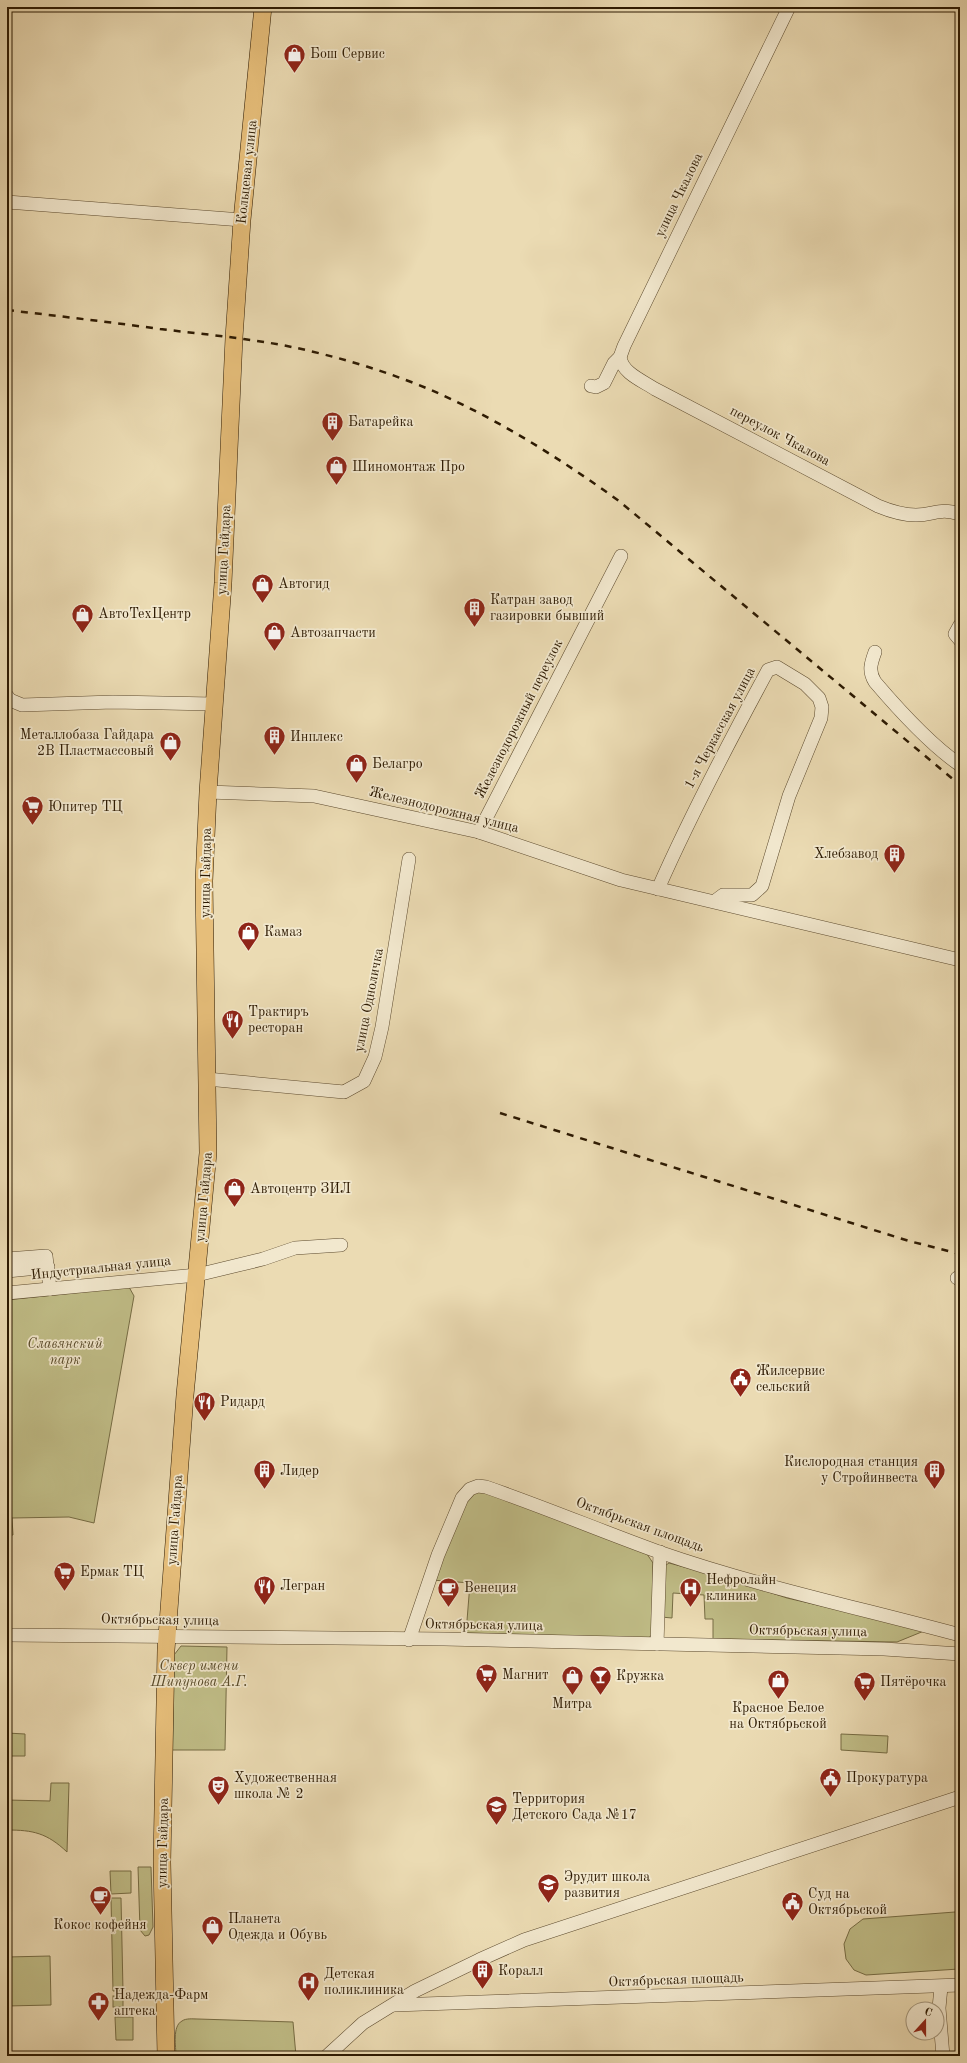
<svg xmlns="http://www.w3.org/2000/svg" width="967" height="2063" font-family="'Old Standard TT',serif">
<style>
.green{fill:#c0bd87;stroke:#766c44}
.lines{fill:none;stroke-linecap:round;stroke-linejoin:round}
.minor-casing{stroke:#5c4a2e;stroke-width:14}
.major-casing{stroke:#2d1a02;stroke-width:18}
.minor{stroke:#f2e8ce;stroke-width:13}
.major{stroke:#e6be7a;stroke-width:17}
.rail{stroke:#2d1a02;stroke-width:2.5;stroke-dasharray:7 7;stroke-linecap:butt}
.labels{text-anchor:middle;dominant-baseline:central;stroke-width:3.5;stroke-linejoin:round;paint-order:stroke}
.poi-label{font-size:14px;fill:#2d1a02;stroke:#f2e8ce;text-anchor:start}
.street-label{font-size:14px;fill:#2d1a02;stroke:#f2e8ce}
.park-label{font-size:14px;font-style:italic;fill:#594b2a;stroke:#f2e8ce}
</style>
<rect width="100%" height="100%" fill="#ebdbb3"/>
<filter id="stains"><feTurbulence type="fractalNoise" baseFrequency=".005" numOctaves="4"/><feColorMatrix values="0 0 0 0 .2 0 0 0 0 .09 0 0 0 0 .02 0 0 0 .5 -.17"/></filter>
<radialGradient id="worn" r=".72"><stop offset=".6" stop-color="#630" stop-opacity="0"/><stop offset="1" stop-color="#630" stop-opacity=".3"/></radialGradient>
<g class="green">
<path d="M129,1287L134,1296L94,1523L69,1517L12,1518L13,1535H7V1300Z"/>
<path d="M480,1490L647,1554L653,1563L652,1634L649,1638L466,1633L470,1583L432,1580L465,1497Z"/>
<path d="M669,1563L726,1578L787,1598L922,1629L924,1631L897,1642L713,1639V1619H705L704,1595L673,1593L672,1618L661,1617L663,1567Z"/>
<path d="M181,1646L227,1647L225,1750H172L174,1655Z"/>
<path d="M7,1733L25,1734V1756H7Z"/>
<path d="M841,1734L888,1736L887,1753L841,1750Z"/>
<path d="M51,1783H69L67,1852C47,1833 33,1830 7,1830V1800L50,1801Z"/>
<path d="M138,1867H151L153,1927L149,1935L145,1936L140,1930Z"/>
<path d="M110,1871H131V1893L111,1894Z"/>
<path d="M111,1898H121L123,1991H113Z"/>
<path d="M955,1912L960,1914L959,1969L866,1975L854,1970L846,1959L844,1944L850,1929L863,1919Z"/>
<path d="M50,1956L51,2005L7,2006V1957Z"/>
<rect x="113" y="1996" width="10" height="11"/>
<path d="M115,2017H133V2040H116Z"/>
<path d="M198,2019L293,2022L296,2056H176C176,2047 172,2026 182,2021C186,2018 193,2019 198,2019Z"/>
</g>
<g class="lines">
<defs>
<g id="minor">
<path d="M7,202L242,220"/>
<path d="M620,357C622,373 643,381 655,389L878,506C890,511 903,515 916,515C935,515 939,507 960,514"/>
<path d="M591,386L596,387L604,383L614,363L620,357L624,346L789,7"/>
<path d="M960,625L955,634L960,640"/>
<path d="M875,652C871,663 868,671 875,682C898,709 931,745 960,765"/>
<path d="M7,696L10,700L22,705L113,702L213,704"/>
<path d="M208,792L314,796L479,832L621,880L960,960"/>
<path d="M479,832L621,556"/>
<path d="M658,889C691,814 729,742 768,670L777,667L805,684L819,698L822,707L821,718L789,796L762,886L752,895H723L715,901"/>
<path d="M207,1079L344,1092L364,1081L375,1057L382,1027L409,859"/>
<path d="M7,1259L46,1256L50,1289"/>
<path d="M7,1271L48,1267"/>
<path d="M957,1278L960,1279"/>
<path d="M7,1293L197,1275L263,1259L295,1248L341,1245"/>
<path d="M7,1635L444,1639L884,1649L960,1654"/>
<path d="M409,1640L438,1555L462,1498L470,1489L478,1486L486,1487C544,1507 601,1531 659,1552C757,1586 860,1608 960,1635"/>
<path d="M657,1644L660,1552"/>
<path d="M941,1987L939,2008L943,2056"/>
<path d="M394,2005L960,1985"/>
<path d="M327,2056L363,2023L415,1991L479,1960L524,1940L960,1797"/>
</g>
<path id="major" d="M166,2056L162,1862L166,1650L185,1395L208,1153L204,881L208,792L223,583L234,338L242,220L263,7"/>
</defs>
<use href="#minor" class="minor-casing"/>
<use href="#major" class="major-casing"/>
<use href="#minor" class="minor"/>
<use href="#major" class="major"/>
<g class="rail">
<path d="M7,310C58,316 109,322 160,329C202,334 245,338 287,346C337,356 393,373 440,394C504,423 562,460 619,501L960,785"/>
<path d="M500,1113L909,1241L960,1254"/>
</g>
</g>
<defs>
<symbol id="shop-pin" viewBox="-11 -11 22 30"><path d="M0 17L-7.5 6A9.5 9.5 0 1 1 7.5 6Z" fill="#8f2418" stroke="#f2e8ce"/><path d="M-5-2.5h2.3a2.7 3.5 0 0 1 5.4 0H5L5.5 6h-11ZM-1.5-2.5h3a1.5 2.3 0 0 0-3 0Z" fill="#fff"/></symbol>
<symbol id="building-pin" viewBox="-11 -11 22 30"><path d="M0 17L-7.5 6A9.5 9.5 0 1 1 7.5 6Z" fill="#8f2418" stroke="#f2e8ce"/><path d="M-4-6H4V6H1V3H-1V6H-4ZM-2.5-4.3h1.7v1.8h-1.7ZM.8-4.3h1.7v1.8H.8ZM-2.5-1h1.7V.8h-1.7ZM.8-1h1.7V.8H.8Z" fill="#fff"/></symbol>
<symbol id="supermarket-pin" viewBox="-11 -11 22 30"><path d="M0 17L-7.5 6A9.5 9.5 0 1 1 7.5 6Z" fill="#8f2418" stroke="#f2e8ce"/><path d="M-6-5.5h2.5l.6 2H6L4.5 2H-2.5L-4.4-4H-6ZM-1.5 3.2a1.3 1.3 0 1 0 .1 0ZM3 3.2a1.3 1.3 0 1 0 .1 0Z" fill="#fff"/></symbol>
<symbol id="restaurant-pin" viewBox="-11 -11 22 30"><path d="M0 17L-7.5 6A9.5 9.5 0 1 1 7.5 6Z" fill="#8f2418" stroke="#f2e8ce"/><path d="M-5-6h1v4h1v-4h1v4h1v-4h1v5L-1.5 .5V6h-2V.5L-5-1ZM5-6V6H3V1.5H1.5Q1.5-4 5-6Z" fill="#fff"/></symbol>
<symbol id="civic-pin" viewBox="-11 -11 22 30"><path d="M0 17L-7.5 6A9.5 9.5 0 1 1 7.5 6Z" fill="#8f2418" stroke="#f2e8ce"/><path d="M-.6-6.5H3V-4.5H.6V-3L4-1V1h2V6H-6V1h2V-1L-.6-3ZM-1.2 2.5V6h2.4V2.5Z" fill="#fff"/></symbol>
<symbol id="cafe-pin" viewBox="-11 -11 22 30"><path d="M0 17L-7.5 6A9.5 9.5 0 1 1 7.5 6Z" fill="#8f2418" stroke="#f2e8ce"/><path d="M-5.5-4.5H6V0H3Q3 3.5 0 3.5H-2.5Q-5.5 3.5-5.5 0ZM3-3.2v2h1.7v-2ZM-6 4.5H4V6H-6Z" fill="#fff"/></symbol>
<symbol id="hospital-pin" viewBox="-11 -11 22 30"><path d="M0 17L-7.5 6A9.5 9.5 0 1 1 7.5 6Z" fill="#8f2418" stroke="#f2e8ce"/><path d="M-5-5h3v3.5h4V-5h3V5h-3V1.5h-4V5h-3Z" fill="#fff"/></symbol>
<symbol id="bar-pin" viewBox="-11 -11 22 30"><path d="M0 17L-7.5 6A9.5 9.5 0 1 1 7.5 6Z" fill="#8f2418" stroke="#f2e8ce"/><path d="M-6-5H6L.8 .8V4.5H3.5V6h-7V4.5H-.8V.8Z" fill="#fff"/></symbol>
<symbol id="theatre-pin" viewBox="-11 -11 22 30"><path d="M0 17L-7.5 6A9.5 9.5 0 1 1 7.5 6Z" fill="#8f2418" stroke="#f2e8ce"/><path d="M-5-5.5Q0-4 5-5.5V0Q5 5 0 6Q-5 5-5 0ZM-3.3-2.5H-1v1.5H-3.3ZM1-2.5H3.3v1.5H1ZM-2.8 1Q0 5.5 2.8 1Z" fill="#fff"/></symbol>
<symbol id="school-pin" viewBox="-11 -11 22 30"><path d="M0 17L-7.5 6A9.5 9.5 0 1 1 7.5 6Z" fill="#8f2418" stroke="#f2e8ce"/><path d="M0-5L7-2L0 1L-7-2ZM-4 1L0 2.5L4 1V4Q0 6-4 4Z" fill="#fff"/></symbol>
<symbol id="pharmacy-pin" viewBox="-11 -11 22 30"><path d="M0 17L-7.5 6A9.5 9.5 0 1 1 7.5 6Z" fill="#8f2418" stroke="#f2e8ce"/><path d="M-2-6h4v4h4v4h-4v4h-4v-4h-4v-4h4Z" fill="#fff"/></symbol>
</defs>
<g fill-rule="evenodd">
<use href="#shop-pin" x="282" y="42" width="25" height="34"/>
<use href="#building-pin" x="320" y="410" width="25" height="34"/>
<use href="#shop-pin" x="324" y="454" width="25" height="34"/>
<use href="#shop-pin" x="250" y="572" width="25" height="34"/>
<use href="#building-pin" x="462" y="596" width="25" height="34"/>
<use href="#shop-pin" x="70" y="602" width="25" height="34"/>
<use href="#shop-pin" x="262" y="620" width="25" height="34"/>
<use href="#building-pin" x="262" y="724" width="25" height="34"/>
<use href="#shop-pin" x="158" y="730" width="25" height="34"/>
<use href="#shop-pin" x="344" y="752" width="25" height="34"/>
<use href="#supermarket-pin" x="20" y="794" width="25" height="34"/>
<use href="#building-pin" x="882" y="842" width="25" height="34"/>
<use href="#shop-pin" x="236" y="920" width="25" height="34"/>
<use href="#restaurant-pin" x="220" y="1008" width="25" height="34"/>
<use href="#shop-pin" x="222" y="1176" width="25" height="34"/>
<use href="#civic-pin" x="728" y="1366" width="25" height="34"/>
<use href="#restaurant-pin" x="192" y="1390" width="25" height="34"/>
<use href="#building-pin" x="922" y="1458" width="25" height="34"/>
<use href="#building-pin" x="252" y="1458" width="25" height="34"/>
<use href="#supermarket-pin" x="52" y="1560" width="25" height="34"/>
<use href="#restaurant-pin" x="252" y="1574" width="25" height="34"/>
<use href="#cafe-pin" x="436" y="1576" width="25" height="34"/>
<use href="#hospital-pin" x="678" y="1576" width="25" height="34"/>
<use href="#supermarket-pin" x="474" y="1662" width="25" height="34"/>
<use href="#shop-pin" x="560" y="1664" width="25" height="34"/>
<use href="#bar-pin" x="588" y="1664" width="25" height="34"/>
<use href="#shop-pin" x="766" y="1668" width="25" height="34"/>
<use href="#supermarket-pin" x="852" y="1670" width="25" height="34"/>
<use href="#civic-pin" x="818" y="1766" width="25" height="34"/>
<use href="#theatre-pin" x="206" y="1774" width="25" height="34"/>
<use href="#school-pin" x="484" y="1794" width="25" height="34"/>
<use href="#school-pin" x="536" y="1872" width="25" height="34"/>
<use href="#cafe-pin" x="88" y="1884" width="25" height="34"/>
<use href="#civic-pin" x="780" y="1890" width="25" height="34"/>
<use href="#shop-pin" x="200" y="1914" width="25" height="34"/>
<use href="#building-pin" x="470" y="1958" width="25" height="34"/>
<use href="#hospital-pin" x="296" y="1970" width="25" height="34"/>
<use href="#pharmacy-pin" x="86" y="1990" width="25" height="34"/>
</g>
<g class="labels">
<g class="poi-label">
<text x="310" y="54">Бош Сервис</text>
<text x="348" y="422">Батарейка</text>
<text x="352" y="467">Шиномонтаж Про</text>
<text x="278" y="584">Автогид</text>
<text x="490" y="600">Катран завод<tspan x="490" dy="16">газировки бывший</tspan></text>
<text x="98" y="614">АвтоТехЦентр</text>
<text x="290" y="633">Автозапчасти</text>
<text x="154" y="735" text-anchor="end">Металлобаза Гайдара<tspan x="154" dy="16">2В Пластмассовый</tspan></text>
<text x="290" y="737">Инплекс</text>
<text x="372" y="764">Белагро</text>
<text x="48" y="807">Юпитер ТЦ</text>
<text x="878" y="854" text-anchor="end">Хлебзавод</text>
<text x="264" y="932">Камаз</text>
<text x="248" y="1012">Трактиръ<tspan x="248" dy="16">ресторан</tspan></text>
<text x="250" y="1189">Автоцентр ЗИЛ</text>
<text x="756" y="1371">Жилсервис<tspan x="756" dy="16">сельский</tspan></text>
<text x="220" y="1402">Ридард</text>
<text x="918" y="1462" text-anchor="end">Кислородная станция<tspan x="918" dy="16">у Стройинвеста</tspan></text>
<text x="280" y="1471">Лидер</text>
<text x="80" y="1572">Ермак ТЦ</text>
<text x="706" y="1580">Нефролайн<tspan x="706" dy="16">клиника</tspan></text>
<text x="280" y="1586">Легран</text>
<text x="464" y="1588">Венеция</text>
<text x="502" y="1675">Магнит</text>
<text x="616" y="1676">Кружка</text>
<text x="880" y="1682">Пятёрочка</text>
<text x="572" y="1704" text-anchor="middle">Митра</text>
<text x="778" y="1708" text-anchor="middle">Красное Белое<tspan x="778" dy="16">на Октябрьской</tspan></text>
<text x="234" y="1778">Художественная<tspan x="234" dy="16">школа № 2</tspan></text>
<text x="846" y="1778">Прокуратура</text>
<text x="512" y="1799">Территория<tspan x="512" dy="16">Детского Сада №17</tspan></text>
<text x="564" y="1877">Эрудит школа<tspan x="564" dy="16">развития</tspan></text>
<text x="808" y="1894">Суд на<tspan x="808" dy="16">Октябрьской</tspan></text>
<text x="228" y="1919">Планета<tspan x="228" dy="16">Одежда и Обувь</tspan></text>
<text x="100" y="1925" text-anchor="middle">Кокос кофейня</text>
<text x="498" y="1971">Коралл</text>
<text x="324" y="1974">Детская<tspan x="324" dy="16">поликлиника</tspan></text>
<text x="114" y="1995">Надежда-Фарм<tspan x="114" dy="16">аптека</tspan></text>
</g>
<g class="street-label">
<text transform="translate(247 172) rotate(-84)">Кольцевая улица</text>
<text transform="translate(679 195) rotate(-64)">улица Чкалова</text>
<text transform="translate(780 436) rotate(28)">переулок Чкалова</text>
<text transform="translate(224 550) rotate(-87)">улица Гайдара</text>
<text transform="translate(519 719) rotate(-63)">Железнодорожный переулок</text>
<text transform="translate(720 728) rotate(-62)">1-я Черкасская улица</text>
<text transform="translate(444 810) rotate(14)">Железнодорожная улица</text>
<text transform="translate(206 873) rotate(-89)">улица Гайдара</text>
<text transform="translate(369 1000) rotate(-79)">улица Одноличка</text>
<text transform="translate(204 1197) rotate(-85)">улица Гайдара</text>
<text transform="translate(101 1268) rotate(-6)">Индустриальная улица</text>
<text transform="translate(175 1520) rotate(-86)">улица Гайдара</text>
<text transform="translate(640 1525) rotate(20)">Октябрьская площадь</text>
<text transform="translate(160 1620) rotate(1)">Октябрьская улица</text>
<text transform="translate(484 1625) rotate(1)">Октябрьская улица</text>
<text transform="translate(808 1631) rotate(1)">Октябрьская улица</text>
<text transform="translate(163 1843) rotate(-89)">улица Гайдара</text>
<text transform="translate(676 1980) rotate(-2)">Октябрьская площадь</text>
</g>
<g class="park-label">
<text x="65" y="1344">Славянский<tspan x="65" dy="16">парк</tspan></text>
<text x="199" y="1666">Сквер имени<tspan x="199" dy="16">Шипунова А.Г.</tspan></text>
</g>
</g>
<rect width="967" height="2063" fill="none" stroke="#ebdbb3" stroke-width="24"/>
<rect x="8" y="8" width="951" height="2047" fill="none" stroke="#2d1a02" stroke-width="2"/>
<rect x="12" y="12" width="943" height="2039" fill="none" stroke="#2d1a02"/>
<g transform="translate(925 2021) rotate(21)"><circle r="19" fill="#f2e8ce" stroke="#a3967c"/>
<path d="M0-3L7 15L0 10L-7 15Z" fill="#8f2418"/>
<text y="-6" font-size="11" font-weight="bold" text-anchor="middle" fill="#2d1a02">С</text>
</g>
<rect width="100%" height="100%" filter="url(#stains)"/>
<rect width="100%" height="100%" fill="url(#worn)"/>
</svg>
